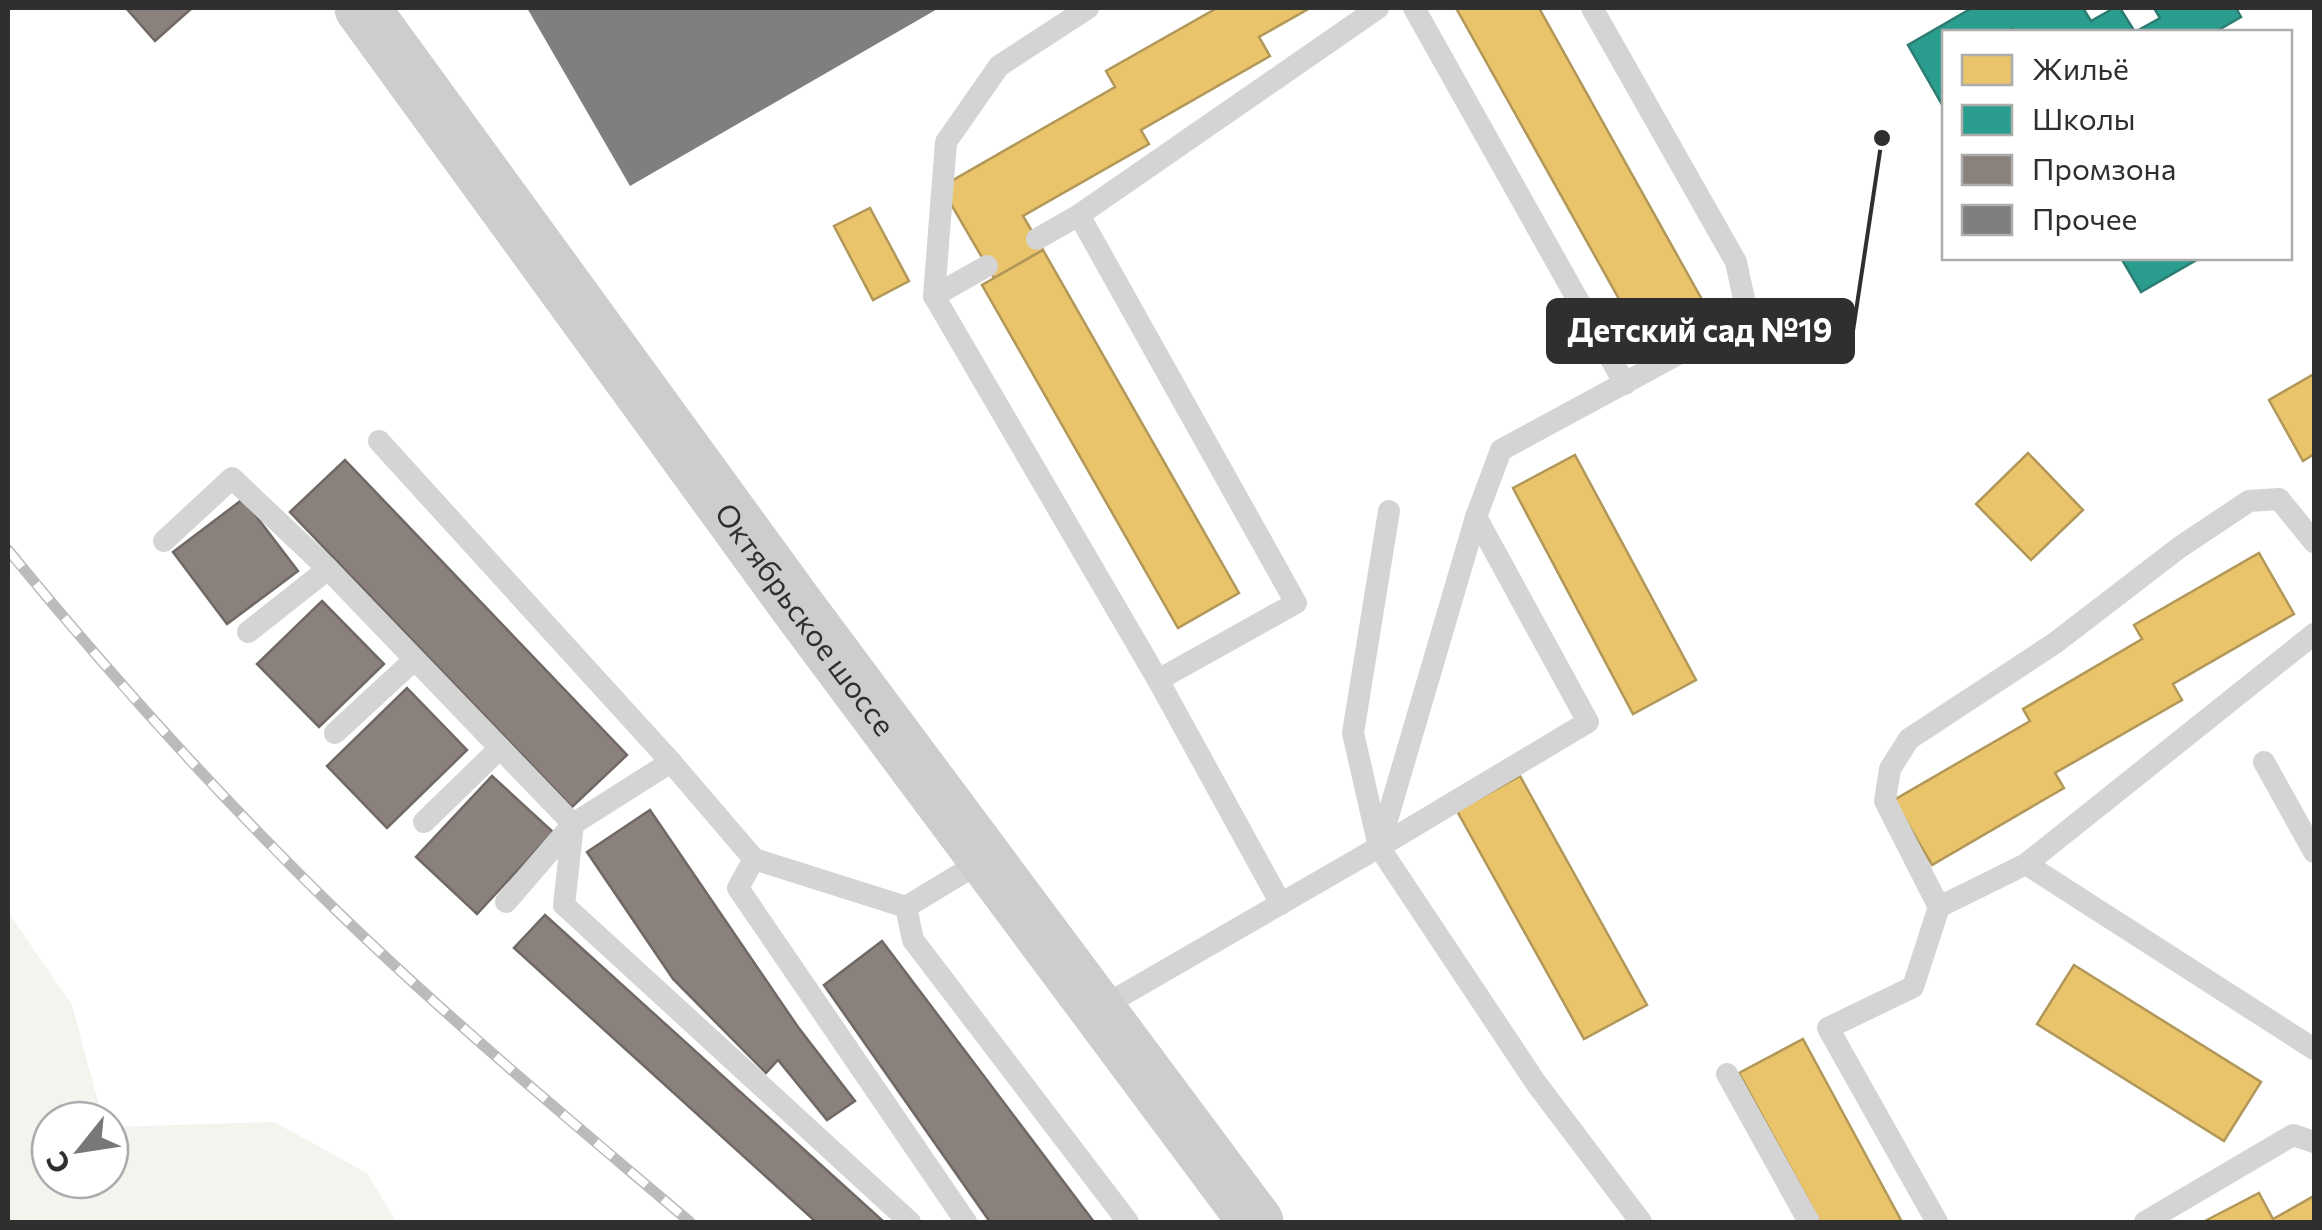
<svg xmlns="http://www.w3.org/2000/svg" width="2322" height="1230" font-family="Commissioner,sans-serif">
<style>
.green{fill:#f2f5ed}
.homes{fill:#e9c46a;stroke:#b19758;stroke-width:2.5}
.schools{fill:#2a9d8f;stroke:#2c7c72;stroke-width:2.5}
.industry{fill:#8a817c;stroke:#6f6865;stroke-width:2.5}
.building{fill:#7f7f7f}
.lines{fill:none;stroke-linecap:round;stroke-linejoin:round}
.lane{stroke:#d4d4d4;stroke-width:22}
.secondary{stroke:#cdcdcd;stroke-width:55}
.rail-casing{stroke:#bbb;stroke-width:11}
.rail{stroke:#fff;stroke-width:8;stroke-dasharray:22;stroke-linecap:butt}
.labels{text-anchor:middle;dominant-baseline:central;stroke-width:10;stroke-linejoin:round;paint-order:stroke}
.street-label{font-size:30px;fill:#2f2f2f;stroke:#fff}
.leader{fill:none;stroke:#2f2f2f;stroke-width:4}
.callout-dot{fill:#2f2f2f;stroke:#fff;stroke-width:4}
.callout{fill:#2f2f2f;stroke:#2f2f2f;stroke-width:4}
.callout-label{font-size:32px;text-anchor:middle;font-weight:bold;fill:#fff}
</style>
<rect width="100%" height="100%" fill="#fff"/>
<path class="green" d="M8,912L72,1005L103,1120H50V1180H110V1127L274,1122L367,1173L396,1222H8Z"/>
<g class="homes">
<path d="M1217,8H1310L1259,37L1270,56L1141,130L1149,144L1023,216L1043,250L994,278L941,187L1115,87L1106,71Z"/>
<path d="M1456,8H1539L1705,305L1642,340Z"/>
<path d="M870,208L909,281L873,300L834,226Z"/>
<path d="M1043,250L1239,593L1178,628L982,285Z"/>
<path d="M2314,374V454L2303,461L2269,400Z"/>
<path d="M2028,453L2083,510L2031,560L1976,504Z"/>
<path d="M1575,455L1696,680L1633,714L1513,488Z"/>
<path d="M2259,553L2294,614L2173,684L2182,700L2055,773L2064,788L1932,865L1894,800L2030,721L2023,709L2142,639L2134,625Z"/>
<path d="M1520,776L1647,1005L1584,1039L1457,811Z"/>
<path d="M2074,965L2261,1082L2224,1141L2037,1024Z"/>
<path d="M1803,1039L1902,1222H1820L1739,1073Z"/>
<path d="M2259,1193L2273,1219L2314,1196V1222H2203Z"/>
</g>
<g class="schools">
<path d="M1972,8H2083L2091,21L2114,8H2120L2135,32H2014L2012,29L2005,32H1944V108L1908,45Z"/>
<path d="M2154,8H2236L2241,17L2215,32H2135L2160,18Z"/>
<path d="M2121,258H2200L2141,292Z"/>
</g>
<g class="industry">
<path d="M126,8H192L155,41Z"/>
<path d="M345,460L627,755L572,807L290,512Z"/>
<path d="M243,499L298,571L227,624L173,552Z"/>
<path d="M322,601L384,664L319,727L257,664Z"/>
<path d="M407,688L467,750L387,828L327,766Z"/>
<path d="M492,776L553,832L477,914L416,857Z"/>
<path d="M650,810L798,1027L855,1101L827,1120L778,1060L766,1073L673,979L587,852Z"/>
<path d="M545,915L884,1222H816L514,948Z"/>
<path d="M882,941L1094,1222H990L824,985Z"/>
</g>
<path class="building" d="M527,8H939L630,186Z"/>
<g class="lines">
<g class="lane">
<path d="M1088,8L999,66L946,142L934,296L1158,680L1281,904"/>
<path d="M1414,8L1625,384"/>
<path d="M1079,215L1296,603L1158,680"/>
<path d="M1037,239L1079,215L1378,8"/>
<path d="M934,296L987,266"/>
<path d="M379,441L671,762L754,859L906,907L987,858"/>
<path d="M1389,511L1353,733L1379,847L1536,1083L1641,1222"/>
<path d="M164,541L232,478L328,569L573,824L671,762"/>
<path d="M248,632L328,569"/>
<path d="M335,733L414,660"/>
<path d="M2264,762L2314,852"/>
<path d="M424,822L500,748"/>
<path d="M573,824L564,905L910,1222"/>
<path d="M1379,847L1588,722L1476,517"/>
<path d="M754,859L738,888L966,1222"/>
<path d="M2026,864L2314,1049"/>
<path d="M506,902L573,824"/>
<path d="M906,907L913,940L1128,1222"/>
<path d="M1939,907L1885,801L1890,769L1909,739L2055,643L2180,547L2249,501L2279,499L2314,542"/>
<path d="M1100,1008L1379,847L1476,517L1501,450L1739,321L1746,308L1736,262L1592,8"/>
<path d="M1727,1074L1809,1222"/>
<path d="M1937,1222L1828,1028L1913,987L1939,907L2026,864L2314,634"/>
<path d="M2145,1222L2293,1135L2314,1142"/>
</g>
<path class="secondary" id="s1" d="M362,8L797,606L1256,1222"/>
<defs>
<path id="rail" d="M8,550C112,677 222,800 341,915C453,1023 572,1122 690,1222"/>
</defs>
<use href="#rail" class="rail-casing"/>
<use href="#rail" class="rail"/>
</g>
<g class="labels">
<g class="street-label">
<text stroke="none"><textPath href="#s1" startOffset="755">Октябрьское шоссе</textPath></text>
</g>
</g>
<path class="leader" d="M1882 138L1853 331"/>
<circle class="callout-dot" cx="1882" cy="138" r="10"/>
<rect class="callout" x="1548" y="300" width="305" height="62" rx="10"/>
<g class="callout-label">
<text x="1700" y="342">Детский сад №19</text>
</g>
<rect width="2322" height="1230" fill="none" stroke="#2f2f2f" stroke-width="20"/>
<rect x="1942" y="30" width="350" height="230" fill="#ffffff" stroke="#acacac" stroke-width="2.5"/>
<rect x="1962" y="55" width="50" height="30" fill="#e9c46a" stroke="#acacac" stroke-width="2.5"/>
<text x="2032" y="80" font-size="30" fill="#2f2f2f">Жильё</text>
<rect x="1962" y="105" width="50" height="30" fill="#2a9d8f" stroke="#acacac" stroke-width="2.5"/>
<text x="2032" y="130" font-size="30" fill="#2f2f2f">Школы</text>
<rect x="1962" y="155" width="50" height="30" fill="#8a817c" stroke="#acacac" stroke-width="2.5"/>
<text x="2032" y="180" font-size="30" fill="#2f2f2f">Промзона</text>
<rect x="1962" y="205" width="50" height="30" fill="#7f7f7f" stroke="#acacac" stroke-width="2.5"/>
<text x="2032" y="230" font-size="30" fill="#2f2f2f">Прочее</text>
<g transform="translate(80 1150) rotate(240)"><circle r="48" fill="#ffffff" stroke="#acacac" stroke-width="2.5"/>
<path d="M0-8L18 38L0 25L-18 38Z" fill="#787878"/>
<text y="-15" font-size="28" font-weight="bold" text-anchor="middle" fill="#2f2f2f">С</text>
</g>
</svg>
